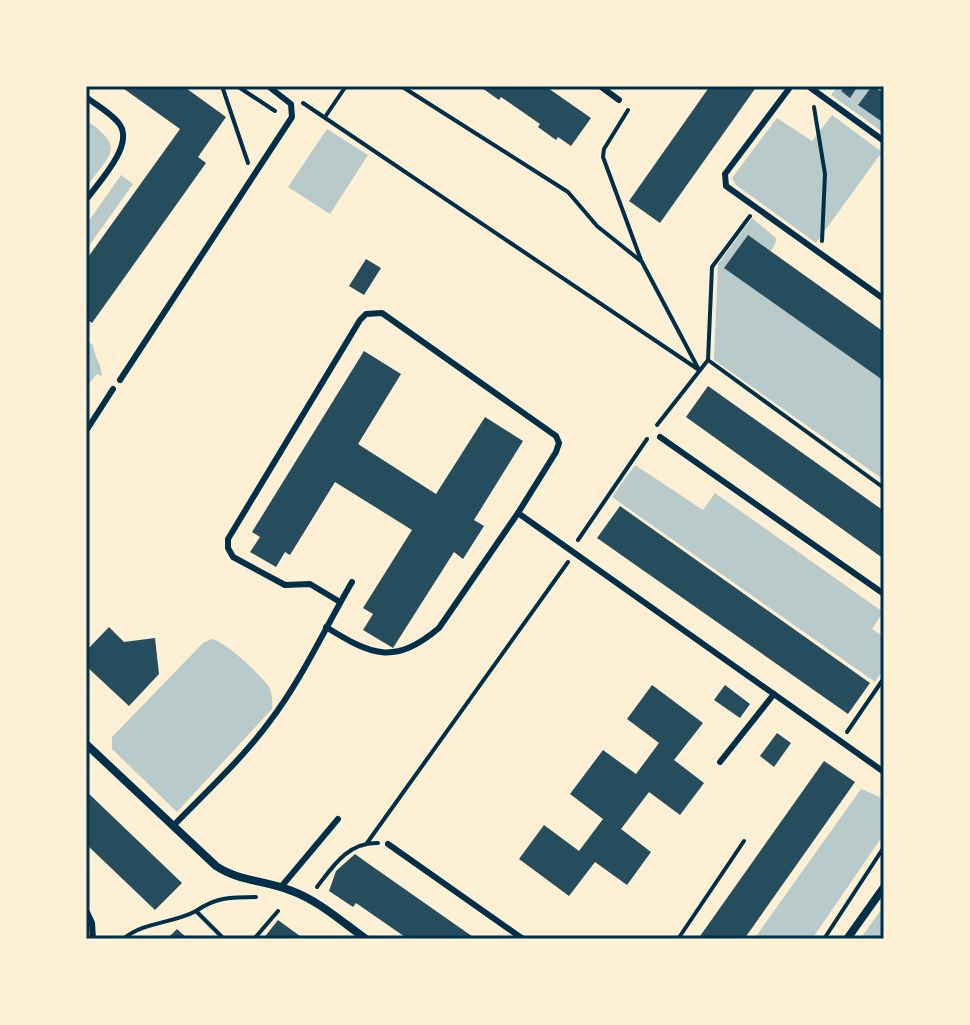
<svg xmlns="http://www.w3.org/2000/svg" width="970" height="1025" font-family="'Golos Text',sans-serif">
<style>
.green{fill:#b9caca}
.building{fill:#264d5e}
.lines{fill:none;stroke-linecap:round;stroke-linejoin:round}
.path{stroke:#003049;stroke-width:4}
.service{stroke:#003049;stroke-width:6}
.minor{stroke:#003049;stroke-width:8}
.neatline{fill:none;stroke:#003049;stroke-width:3}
</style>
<rect width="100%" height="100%" fill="#fdf0d5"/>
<g class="green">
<path d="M838,86H845L841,91L850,97L858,86H872L858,105L884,121V133L831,95Z"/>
<path d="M832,115L882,152L816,243L736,185L732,178L777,118L812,141Z"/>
<path d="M86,120C127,149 110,153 86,188Z"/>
<path d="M327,129L368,155L330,214L288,187Z"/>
<path d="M121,175L133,184L86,250V225Z"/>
<path d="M752,218L776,238C776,259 742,263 725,268L884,381V480L714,360L718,264Z"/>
<path d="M86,340L93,345C94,357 102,365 102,376L97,374L88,385L86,383Z"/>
<path d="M635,465L703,510L715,493L883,612L872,629L884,637V668L875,682L612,497Z"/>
<path d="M212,639C226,642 257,672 267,684C272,691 273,701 272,709L177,812L112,749V737L203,643Z"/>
<path d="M861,789L880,797L884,808V834L812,939H754Z"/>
<path d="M884,906V939H860Z"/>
</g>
<g class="building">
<path d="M120,86H183L226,117L198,157L206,163L92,323L86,319V260L180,129Z"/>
<path d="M483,86H545L591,118L571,146L558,137L556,140L538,127L540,124L501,97L499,100L482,88Z"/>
<path d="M710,86H757L660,223L629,201Z"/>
<path d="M845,86H858L850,98L841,91Z"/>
<path d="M872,86L884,93V123L858,105Z"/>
<path d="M748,235L884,332V381L724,268Z"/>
<path d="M366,259L381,268L364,295L349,286Z"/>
<path d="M364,351L401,374L358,444L436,494L485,417L523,441L474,520L484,526L463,559L454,552L393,648L363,630L373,614L363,608L412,530L335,482L290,555L285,552L276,567L250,552L260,537L252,532Z"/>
<path d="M708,386L884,511V559L686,417Z"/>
<path d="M620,506L870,683L848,714L597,538Z"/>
<path d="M109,627L124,642L155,638L159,674L129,706L86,666V651Z"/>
<path d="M652,685L703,723L674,760L704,783L680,815L649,792L621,829L651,852L627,885L595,862L569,896L519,859L544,825L579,851L603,819L570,794L603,750L636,774L659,743L627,719Z"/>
<path d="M725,685L750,704L740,718L714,700Z"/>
<path d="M777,733L791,743L774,767L760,756Z"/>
<path d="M824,761L855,782L752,928L744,939H698Z"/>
<path d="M86,791L182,883L155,910L86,844Z"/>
<path d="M355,854L366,862L476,939H408L356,903L353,907L329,891L336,871Z"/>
<path d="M278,920L304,939H263Z"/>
<path d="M177,929L188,939H167Z"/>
</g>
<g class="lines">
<g class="path">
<path d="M222,86L248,163"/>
<path d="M237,86L275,111"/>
<path d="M401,86L568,192L597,226L642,262L698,368"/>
<path d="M303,103L699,370"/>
<path d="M814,107L825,174L822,241"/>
<path d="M628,110L604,149L603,157L641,260"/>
<path d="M325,117L346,86"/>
<path d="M708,360L884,488"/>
<path d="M657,425L708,360L712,267L750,216"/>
<path d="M578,540L647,439"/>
<path d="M847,732L884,678"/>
<path d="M367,843L568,562"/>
<path d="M317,887C333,866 348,842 378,843"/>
<path d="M123,939C145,921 172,924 196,911"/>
<path d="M224,939L196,911C216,897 232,897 256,897"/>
<path d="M254,939L278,911"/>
<path d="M678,939L744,841"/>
<path d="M824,939L884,847"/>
</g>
<g class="service">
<path d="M600,86L619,100"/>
<path d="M791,86L725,174L726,186L884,299"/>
<path d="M808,86L884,141"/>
<path d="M86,97C96,105 113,114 120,125C134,146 98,183 86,200"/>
<path d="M120,380L292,117L291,104L268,86"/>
<path d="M86,431L113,389"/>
<path d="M660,437L884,594"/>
<path d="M518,513L884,772"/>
<path d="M326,627C371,655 394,666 439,628L518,513L556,452L559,443L556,436L382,313L366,314L360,320L228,539V548L233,557L285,585L310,584L340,602"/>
<path d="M720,762L774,694"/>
<path d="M173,826C206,792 242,759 270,721C302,679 325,628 352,582"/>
<path d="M388,844L523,939"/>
<path d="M281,887L338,819"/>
<path d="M86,910L92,923L93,939"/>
</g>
<g class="minor">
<path d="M86,744L216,866C240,882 266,880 292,891C319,901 342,922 366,939"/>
<path d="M847,939L884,887"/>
</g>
</g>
<rect width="970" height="1025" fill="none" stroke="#fdf0d5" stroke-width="176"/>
<rect x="88" y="88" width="794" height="849" class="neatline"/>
</svg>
